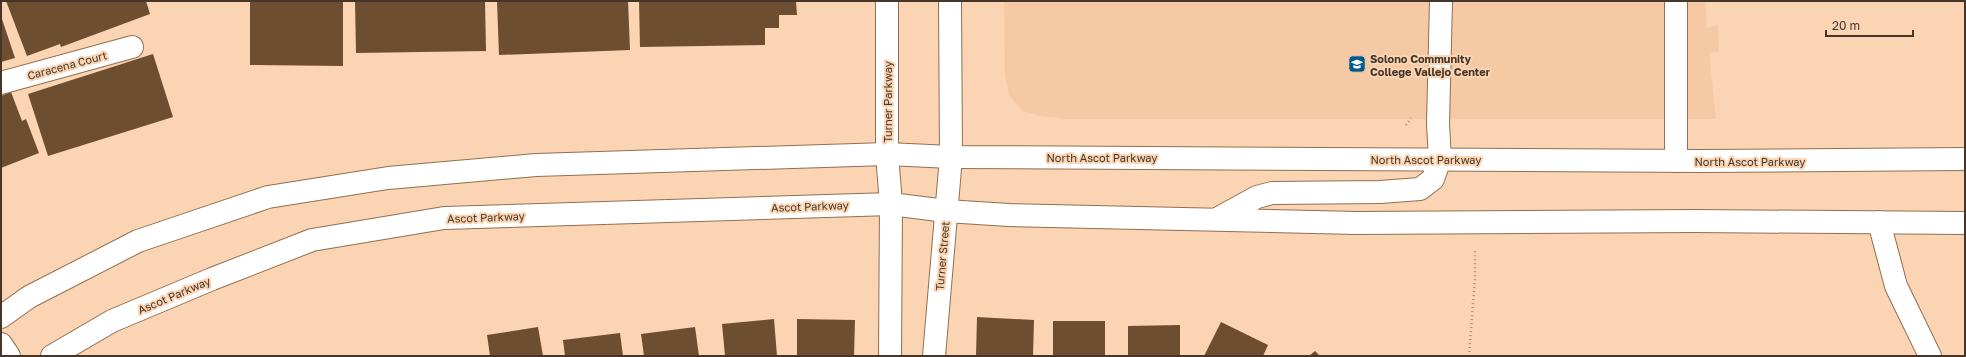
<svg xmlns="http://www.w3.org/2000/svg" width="1966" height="357" font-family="'Golos Text',sans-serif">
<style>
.built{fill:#f5c9a3}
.building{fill:#6d4e31}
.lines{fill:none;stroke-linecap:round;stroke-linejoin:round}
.minor-casing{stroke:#916f51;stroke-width:24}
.major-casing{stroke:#916f51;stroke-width:24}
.path{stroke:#ab8f77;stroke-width:2.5;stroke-dasharray:1 3;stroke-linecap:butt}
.minor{stroke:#fff;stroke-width:22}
.major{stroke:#fff;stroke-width:22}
.labels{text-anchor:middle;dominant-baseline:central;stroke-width:4;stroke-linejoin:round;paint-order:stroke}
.poi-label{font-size:11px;font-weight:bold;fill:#453629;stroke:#fad4b3;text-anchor:start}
.street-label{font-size:11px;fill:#453629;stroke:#fad4b3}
</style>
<rect width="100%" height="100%" fill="#fad4b3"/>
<path class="built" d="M1004,1H1705L1707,28L1718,25L1719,51L1709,53L1716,119H1065L1041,116L1022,111L1009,95L1005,75Z"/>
<g class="building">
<path d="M6,1H146L150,14L61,47L60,44L27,56Z"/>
<path d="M250,1H343V66L250,65Z"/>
<path d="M355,1H485L486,51L356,53Z"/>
<path d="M497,1H628L630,50L499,55Z"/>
<path d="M639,1H796L797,15H779V28H765V45L640,47Z"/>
<path d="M1,16L15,58L1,62Z"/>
<path d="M153,54L173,117L48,156L28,94Z"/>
<path d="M11,92L22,121L26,119L39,153L1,168V96Z"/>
<path d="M977,317L1034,320L1033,356H976Z"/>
<path d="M774,319L777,356H725L722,324Z"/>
<path d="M797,319L855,320L854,356H797Z"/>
<rect x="1053" y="321" width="52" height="35"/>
<path d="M1221,322L1268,345L1263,356H1204Z"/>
<path d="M1180,325V356H1128V326Z"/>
<path d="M538,327L543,356H490L487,335Z"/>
<path d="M695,327L699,356H644L641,334Z"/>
<path d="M620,333L623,356H565L563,340Z"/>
<path d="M1315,351L1320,356H1309Z"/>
</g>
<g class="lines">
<defs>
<g id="minor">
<path d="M887,1V154L891,204L890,356"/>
<path d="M1676,1V161"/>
<path d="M1,83L132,47"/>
<path d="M1440,159L1438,124L1441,1"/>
<path d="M1879,222L1896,286L1930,356"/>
<path d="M1,344L9,356"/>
<path d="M934,356L951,157L950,1"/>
</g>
<g id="major">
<path d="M1217,219L1257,197L1272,193L1380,192L1420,189L1433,179L1440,159"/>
<path d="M1,317L29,297L138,241L268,197L388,178L536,165L887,154L951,157L1700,161L1965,159"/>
<path d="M52,356L112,321L212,279L312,240L444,218L891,204L946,211L1009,215L1356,223L1695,221L1965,223"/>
</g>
</defs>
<use href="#minor" class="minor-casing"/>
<use href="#major" class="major-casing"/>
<g class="path">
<path d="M1406,125L1411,118"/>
<path d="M1469,356L1475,278V249"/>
</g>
<use href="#minor" class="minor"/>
<use href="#major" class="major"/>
</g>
<defs>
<symbol id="university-square" viewBox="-11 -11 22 22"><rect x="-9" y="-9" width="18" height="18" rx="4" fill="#025a8c" stroke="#fad4b3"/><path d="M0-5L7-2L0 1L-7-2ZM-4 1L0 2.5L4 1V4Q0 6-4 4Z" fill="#fff"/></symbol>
</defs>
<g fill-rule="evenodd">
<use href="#university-square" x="1347" y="54" width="20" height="20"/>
</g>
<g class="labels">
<g class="poi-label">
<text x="1370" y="58">Solono Community<tspan x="1370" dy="13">College Vallejo Center</tspan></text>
</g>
<g class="street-label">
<text transform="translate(67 65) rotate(-15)">Caracena Court</text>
<text transform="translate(887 102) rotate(-90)">Turner Parkway</text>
<text x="1102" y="157">North Ascot Parkway</text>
<text x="1426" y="159">North Ascot Parkway</text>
<text x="1750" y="161">North Ascot Parkway</text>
<text transform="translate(810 206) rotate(-2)">Ascot Parkway</text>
<text transform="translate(486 217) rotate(-2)">Ascot Parkway</text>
<text transform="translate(942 256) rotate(-85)">Turner Street</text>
<text transform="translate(174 295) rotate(-23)">Ascot Parkway</text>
</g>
</g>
<rect width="1966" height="357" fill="none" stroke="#453629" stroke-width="4"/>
<path d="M1826 30v6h87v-6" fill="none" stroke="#453629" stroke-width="2"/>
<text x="1832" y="30" font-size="12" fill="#453629" stroke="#fad4b3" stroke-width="3" paint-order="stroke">20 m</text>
</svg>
